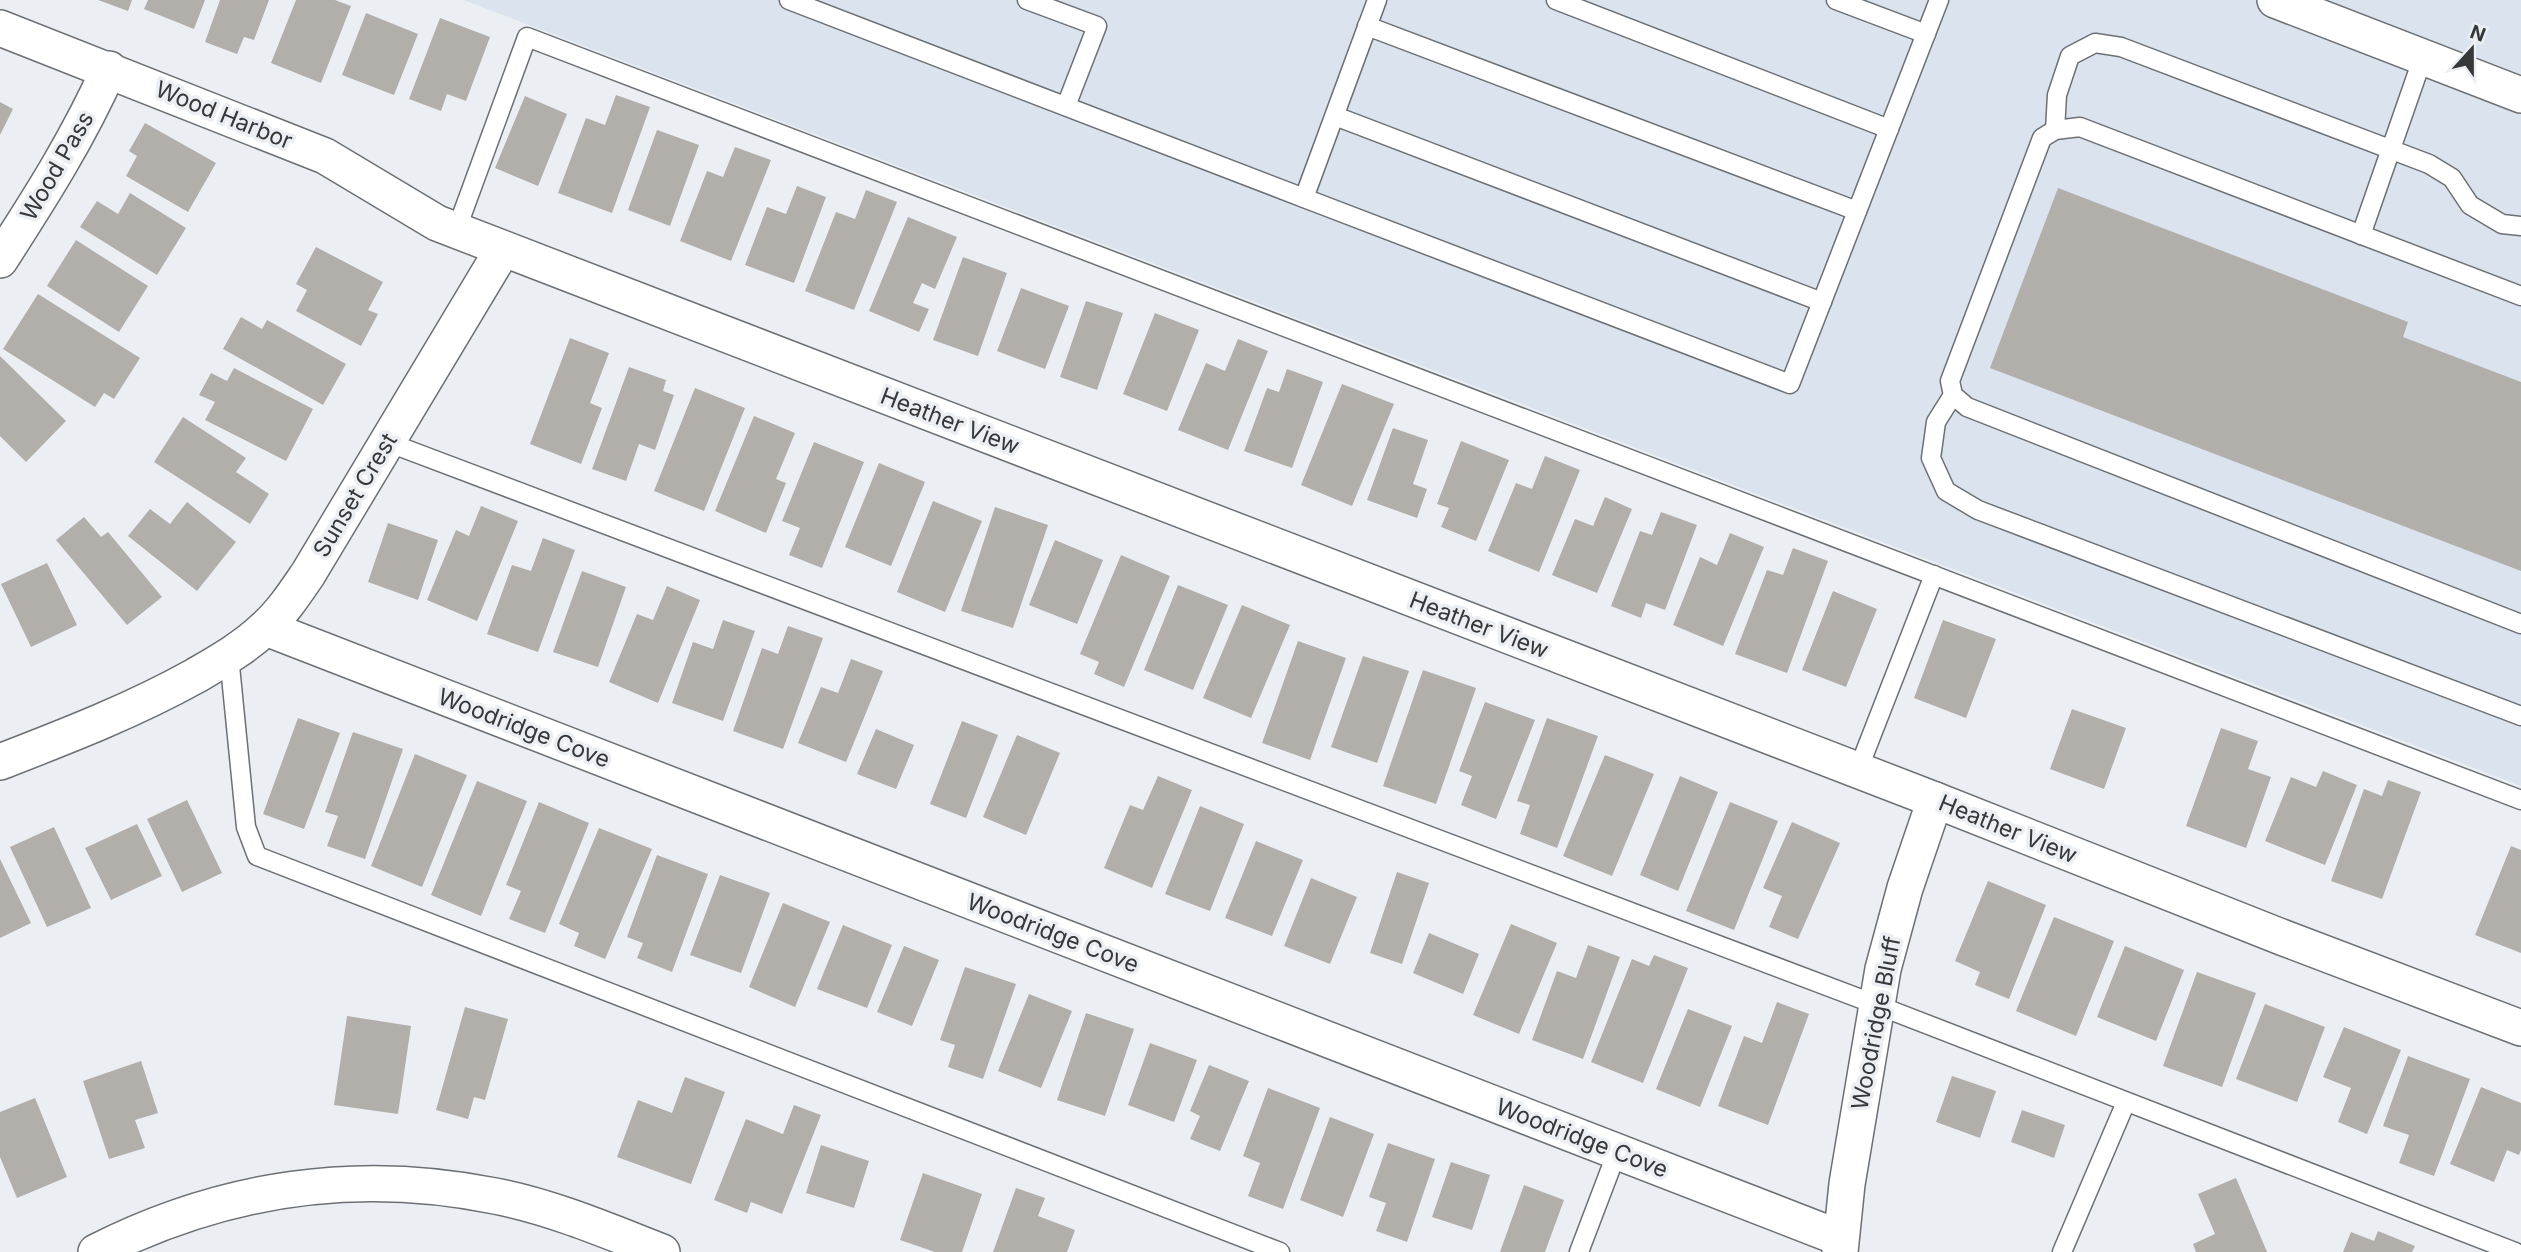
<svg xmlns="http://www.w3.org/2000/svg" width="2521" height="1252" font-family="Inter,sans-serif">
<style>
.built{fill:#dae3ee}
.building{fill:#b2aeaa}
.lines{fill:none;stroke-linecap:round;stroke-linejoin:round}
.service-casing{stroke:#6c7074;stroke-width:21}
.minor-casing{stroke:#6c7074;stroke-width:38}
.service{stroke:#fff;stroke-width:18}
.minor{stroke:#fff;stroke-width:35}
.labels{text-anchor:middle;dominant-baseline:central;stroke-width:7;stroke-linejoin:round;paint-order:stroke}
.street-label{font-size:23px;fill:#353738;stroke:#ebeff4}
</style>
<rect width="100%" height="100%" fill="#ebeff4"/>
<path class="built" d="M464,0H2521V786L516,20Z"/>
<g class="building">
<path d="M98,0H132L128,11Z"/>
<path d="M148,0H205L194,29L144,9Z"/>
<path d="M220,0H269L254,40L244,37L237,54L205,42Z"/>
<path d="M296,0H335L351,6L321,83L271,63Z"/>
<path d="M366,13L418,34L394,95L342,75Z"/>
<path d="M440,18L490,37L466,101L447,94L441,111L409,99Z"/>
<path d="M616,95L650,107L612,213L558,193L586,118L605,125Z"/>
<path d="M525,96L567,114L538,186L495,168Z"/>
<path d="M0,102L13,109L0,135Z"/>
<path d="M145,123L216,163L188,212L126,176L137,156L129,151Z"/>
<path d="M657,130L699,145L670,226L628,210Z"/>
<path d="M735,147L771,160L731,261L680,241L707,171L723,177Z"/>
<path d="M797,186L826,197L794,283L745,265L767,207L786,214Z"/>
<path d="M2058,188L2408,322L2403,337L2521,382V571L1990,368Z"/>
<path d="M866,190L897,202L854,310L805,291L836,212L855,219Z"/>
<path d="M130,193L186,228L157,275L80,227L97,201L118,214Z"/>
<path d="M908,217L957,237L935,289L922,283L913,303L929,309L919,332L869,311Z"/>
<path d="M76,240L148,286L119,332L47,286Z"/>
<path d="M316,247L383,282L368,310L378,314L361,346L296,311L307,290L296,284Z"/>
<path d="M963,257L1007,273L978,356L933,340Z"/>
<path d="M1021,288L1069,306L1045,369L997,351Z"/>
<path d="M38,294L140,358L114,399L104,393L95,407L3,349Z"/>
<path d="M1086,301L1123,313L1097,390L1060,377Z"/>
<path d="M1155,313L1199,330L1167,411L1123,394Z"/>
<path d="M241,317L262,329L267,320L346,364L323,405L223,349Z"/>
<path d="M570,338L609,353L590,403L602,408L581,464L530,444Z"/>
<path d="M1238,339L1268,351L1228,450L1178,430L1206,363L1225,371Z"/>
<path d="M0,356L66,421L26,462L0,436Z"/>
<path d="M629,367L666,380L663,391L674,395L655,450L639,444L626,481L592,469Z"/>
<path d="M234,368L313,409L286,461L205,420L215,402L199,395L211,373L227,381Z"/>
<path d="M1287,369L1323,382L1292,468L1244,451L1267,388L1279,392Z"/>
<path d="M1342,384L1394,404L1352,506L1301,485Z"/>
<path d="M695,388L745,408L704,511L654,491Z"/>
<path d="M754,416L795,433L776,479L786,483L766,533L715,511Z"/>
<path d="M183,417L246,458L236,472L269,494L250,524L154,462Z"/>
<path d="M1393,428L1428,440L1413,484L1427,489L1417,518L1367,500Z"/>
<path d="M1461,441L1509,460L1476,541L1441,527L1449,508L1437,504Z"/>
<path d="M814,442L864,462L822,568L789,555L800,528L782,521Z"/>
<path d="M1545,456L1580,470L1539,572L1488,551L1516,483L1532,489Z"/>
<path d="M879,463L925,482L891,566L845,547Z"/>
<path d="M1605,497L1632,509L1597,593L1552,575L1575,519L1593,526Z"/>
<path d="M933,501L982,521L945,612L897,592Z"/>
<path d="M187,502L236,542L197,591L128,536L150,509L170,524Z"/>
<path d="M481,506L518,521L477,621L427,600L456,530L469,536Z"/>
<path d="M995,507L1048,525L1013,628L961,611Z"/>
<path d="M1661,512L1697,525L1665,610L1646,603L1641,618L1611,606L1640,531L1652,535Z"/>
<path d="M84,517L101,537L108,532L162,597L127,625L56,540Z"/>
<path d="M388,523L438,540L418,600L368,582Z"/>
<path d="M1730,533L1764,547L1723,646L1673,625L1700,557L1717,565Z"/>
<path d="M543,538L575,550L538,652L487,634L512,565L531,571Z"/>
<path d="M1055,540L1103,560L1077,624L1029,605Z"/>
<path d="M1793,548L1828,561L1787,673L1735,654L1767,570L1783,575Z"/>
<path d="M1121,555L1170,576L1124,687L1094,674L1099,662L1080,654Z"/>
<path d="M47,563L77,625L31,647L1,584Z"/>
<path d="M582,571L626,587L598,667L553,652Z"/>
<path d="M1178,585L1228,605L1193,690L1144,670Z"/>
<path d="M667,586L700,600L658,703L609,682L637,614L653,620Z"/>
<path d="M1833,591L1877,609L1846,687L1802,670Z"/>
<path d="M1242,605L1290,625L1251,718L1203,698Z"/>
<path d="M723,620L755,631L723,721L672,703L693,642L713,649Z"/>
<path d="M1943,620L1996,639L1966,718L1914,698Z"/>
<path d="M788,626L823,638L783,749L733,731L762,648L778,654Z"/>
<path d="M1298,641L1346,658L1310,760L1262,743Z"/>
<path d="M1363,656L1409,671L1377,763L1331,747Z"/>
<path d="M851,659L883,671L846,762L798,743L821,687L838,693Z"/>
<path d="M1423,670L1476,688L1436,804L1383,786Z"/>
<path d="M1485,702L1535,720L1496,819L1461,805L1472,776L1459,771Z"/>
<path d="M2072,709L2126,728L2104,789L2050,769Z"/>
<path d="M298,718L340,733L304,829L263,814Z"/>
<path d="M1547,718L1598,736L1557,848L1520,834L1530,805L1517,801Z"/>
<path d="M962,721L998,735L966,818L930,804Z"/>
<path d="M2221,728L2258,741L2248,769L2271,777L2246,848L2186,826Z"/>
<path d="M876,729L914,745L896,789L857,774Z"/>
<path d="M353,732L403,749L365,859L327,846L338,816L325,812Z"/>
<path d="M1017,735L1060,753L1026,835L983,817Z"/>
<path d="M415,754L467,775L422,887L371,866Z"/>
<path d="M1605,755L1654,774L1612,876L1563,856Z"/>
<path d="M2323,771L2357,785L2325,865L2265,841L2291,777L2316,787Z"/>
<path d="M1158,776L1192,790L1152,888L1104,868L1130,805L1143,810Z"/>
<path d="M1680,776L1718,792L1678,891L1640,875Z"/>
<path d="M2388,780L2421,792L2382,899L2331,881L2364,789L2382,796Z"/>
<path d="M477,781L527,801L481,916L431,895Z"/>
<path d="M187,800L222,873L182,892L147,819Z"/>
<path d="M539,802L589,823L545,933L509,919L521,891L506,885Z"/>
<path d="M1730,802L1778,821L1734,930L1686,911Z"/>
<path d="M1200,806L1244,824L1210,911L1165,894Z"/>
<path d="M1792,822L1840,843L1798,939L1769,927L1782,896L1763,888Z"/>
<path d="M137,824L162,876L111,900L85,848Z"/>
<path d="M54,827L91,908L47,927L10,847Z"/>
<path d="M599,828L652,849L605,959L574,946L579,933L559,924Z"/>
<path d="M1256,841L1303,860L1272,936L1225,918Z"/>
<path d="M2511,846L2521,850V953L2475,935Z"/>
<path d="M657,855L708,874L672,972L637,958L643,943L627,937Z"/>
<path d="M0,859L31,923L0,938Z"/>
<path d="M1397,872L1429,883L1402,964L1370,953Z"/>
<path d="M720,875L770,893L741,973L690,955Z"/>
<path d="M1311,878L1357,897L1330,964L1284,946Z"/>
<path d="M1988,881L2046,905L2009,999L1975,985L1980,972L1955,961Z"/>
<path d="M783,903L830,922L795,1007L749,987Z"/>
<path d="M2054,917L2114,941L2076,1036L2016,1011Z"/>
<path d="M1511,924L1557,943L1519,1034L1473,1015Z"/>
<path d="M843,925L892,945L867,1008L817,989Z"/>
<path d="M1429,933L1479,954L1463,994L1413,973Z"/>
<path d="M1588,945L1620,957L1583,1059L1532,1040L1557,971L1576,978Z"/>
<path d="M904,946L939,960L912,1026L877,1012Z"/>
<path d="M2125,946L2184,970L2156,1041L2097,1017Z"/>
<path d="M1654,955L1688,968L1643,1083L1591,1062L1632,959L1649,966Z"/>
<path d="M965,967L1016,984L983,1079L948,1067L955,1045L940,1040Z"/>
<path d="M2197,972L2256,993L2222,1087L2163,1066Z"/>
<path d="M1029,994L1072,1011L1041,1088L998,1071Z"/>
<path d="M1777,1002L1809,1014L1768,1125L1718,1106L1744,1036L1762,1043Z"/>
<path d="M2265,1004L2325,1027L2297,1102L2236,1079Z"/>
<path d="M465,1007L508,1019L485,1100L474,1097L468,1119L436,1110Z"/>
<path d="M1688,1009L1732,1026L1700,1107L1656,1089Z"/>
<path d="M1086,1013L1134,1029L1105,1116L1057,1100Z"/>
<path d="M347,1016L411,1026L398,1114L334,1105Z"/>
<path d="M2344,1027L2401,1050L2367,1134L2338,1122L2351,1088L2323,1077Z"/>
<path d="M1150,1043L1197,1060L1174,1122L1128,1105Z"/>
<path d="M2408,1056L2470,1079L2434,1176L2399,1163L2409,1135L2383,1126Z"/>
<path d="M141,1061L158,1113L135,1120L145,1148L109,1159L83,1081Z"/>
<path d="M1209,1065L1249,1081L1220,1151L1190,1139L1200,1116L1190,1111Z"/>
<path d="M1952,1076L1996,1091L1980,1138L1936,1122Z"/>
<path d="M685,1077L725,1092L691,1184L617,1157L638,1100L672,1113Z"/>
<path d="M2481,1087L2521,1103V1150L2519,1155L2507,1150L2494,1182L2450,1164Z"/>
<path d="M1268,1088L1320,1108L1283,1209L1248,1196L1260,1163L1243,1156Z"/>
<path d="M35,1098L67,1177L17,1198L0,1157V1112Z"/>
<path d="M794,1105L821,1115L782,1214L751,1202L747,1213L714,1200L746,1119L783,1134Z"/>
<path d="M2022,1110L2065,1125L2054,1158L2011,1142Z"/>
<path d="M1330,1117L1374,1134L1343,1217L1300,1200Z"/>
<path d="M1388,1143L1435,1159L1407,1242L1376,1231L1386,1203L1369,1197Z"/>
<path d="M821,1145L869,1161L854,1208L806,1193Z"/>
<path d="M1451,1162L1490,1175L1472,1230L1432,1217Z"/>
<path d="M923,1173L982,1194L962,1252H935L900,1240Z"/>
<path d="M2236,1178L2267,1252H2196L2193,1244L2215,1234L2198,1194Z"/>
<path d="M1524,1185L1564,1200L1545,1252H1500Z"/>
<path d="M1016,1188L1045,1198L1038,1216L1075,1230L1067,1252H993Z"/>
<path d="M2378,1231L2415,1246L2412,1252H2343L2351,1232L2374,1241Z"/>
</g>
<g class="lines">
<defs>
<g id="service">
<path d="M789,0L1304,198"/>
<path d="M1027,0L1097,26L1066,106"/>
<path d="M1377,0L1304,198L1790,384L1939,0"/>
<path d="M1556,0L1889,129"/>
<path d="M1836,0L1926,34"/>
<path d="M1367,26L1857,211"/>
<path d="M1335,116L1822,302"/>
<path d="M2055,130L2057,95L2070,56L2095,43L2121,47L2429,164L2452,178L2470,205L2502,224L2521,226"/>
<path d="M456,231L527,37L2521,800"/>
<path d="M2361,235L2423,57"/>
<path d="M2521,296L2080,127L2055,130L2042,138L1950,381L1953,395L1967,407L2521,624"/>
<path d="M1953,395L1936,422L1931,458L1946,491L1978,510L2521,716"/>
<path d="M387,442L1877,1005L2515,1252"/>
<path d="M229,656L246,827L257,856L1280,1252"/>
<path d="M1858,770L1934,575"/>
<path d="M1579,1252L1617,1152"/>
<path d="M2062,1252L2126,1102"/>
</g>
<g id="minor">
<path d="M2275,0L2521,95"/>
<path d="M0,28L325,156L437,223L1935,800L2284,938L2521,1028"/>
<path d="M0,260C40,198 79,137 109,69"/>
<path d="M266,628L1840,1238"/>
<path d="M0,762C67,736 132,711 195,676C219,662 244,648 265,628C282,613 295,593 308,574L503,249"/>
<path d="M96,1252C222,1188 357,1168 495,1196C552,1207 608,1231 662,1252"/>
<path d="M1840,1252L1847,1184L1883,969L1905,888L1935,800"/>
</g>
</defs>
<use href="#service" class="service-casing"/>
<use href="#minor" class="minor-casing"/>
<use href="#service" class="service"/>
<use href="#minor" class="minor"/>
</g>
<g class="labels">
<g class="street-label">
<text transform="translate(224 115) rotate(22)">Wood Harbor</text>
<text transform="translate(57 166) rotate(-60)">Wood Pass</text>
<text transform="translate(950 421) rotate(21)">Heather View</text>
<text transform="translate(355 495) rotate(-59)">Sunset Crest</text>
<text transform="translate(1479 625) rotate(21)">Heather View</text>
<text transform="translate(524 728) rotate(21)">Woodridge Cove</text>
<text transform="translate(2008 829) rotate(22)">Heather View</text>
<text transform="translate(1053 933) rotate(21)">Woodridge Cove</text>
<text transform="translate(1876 1023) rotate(-79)">Woodridge Bluff</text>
<text transform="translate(1582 1138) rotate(21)">Woodridge Cove</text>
</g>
</g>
<g transform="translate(2472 49) rotate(21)" stroke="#ebeff4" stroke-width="5" paint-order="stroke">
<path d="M0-5L12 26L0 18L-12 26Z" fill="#353738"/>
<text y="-10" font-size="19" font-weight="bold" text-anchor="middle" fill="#353738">N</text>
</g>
</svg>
